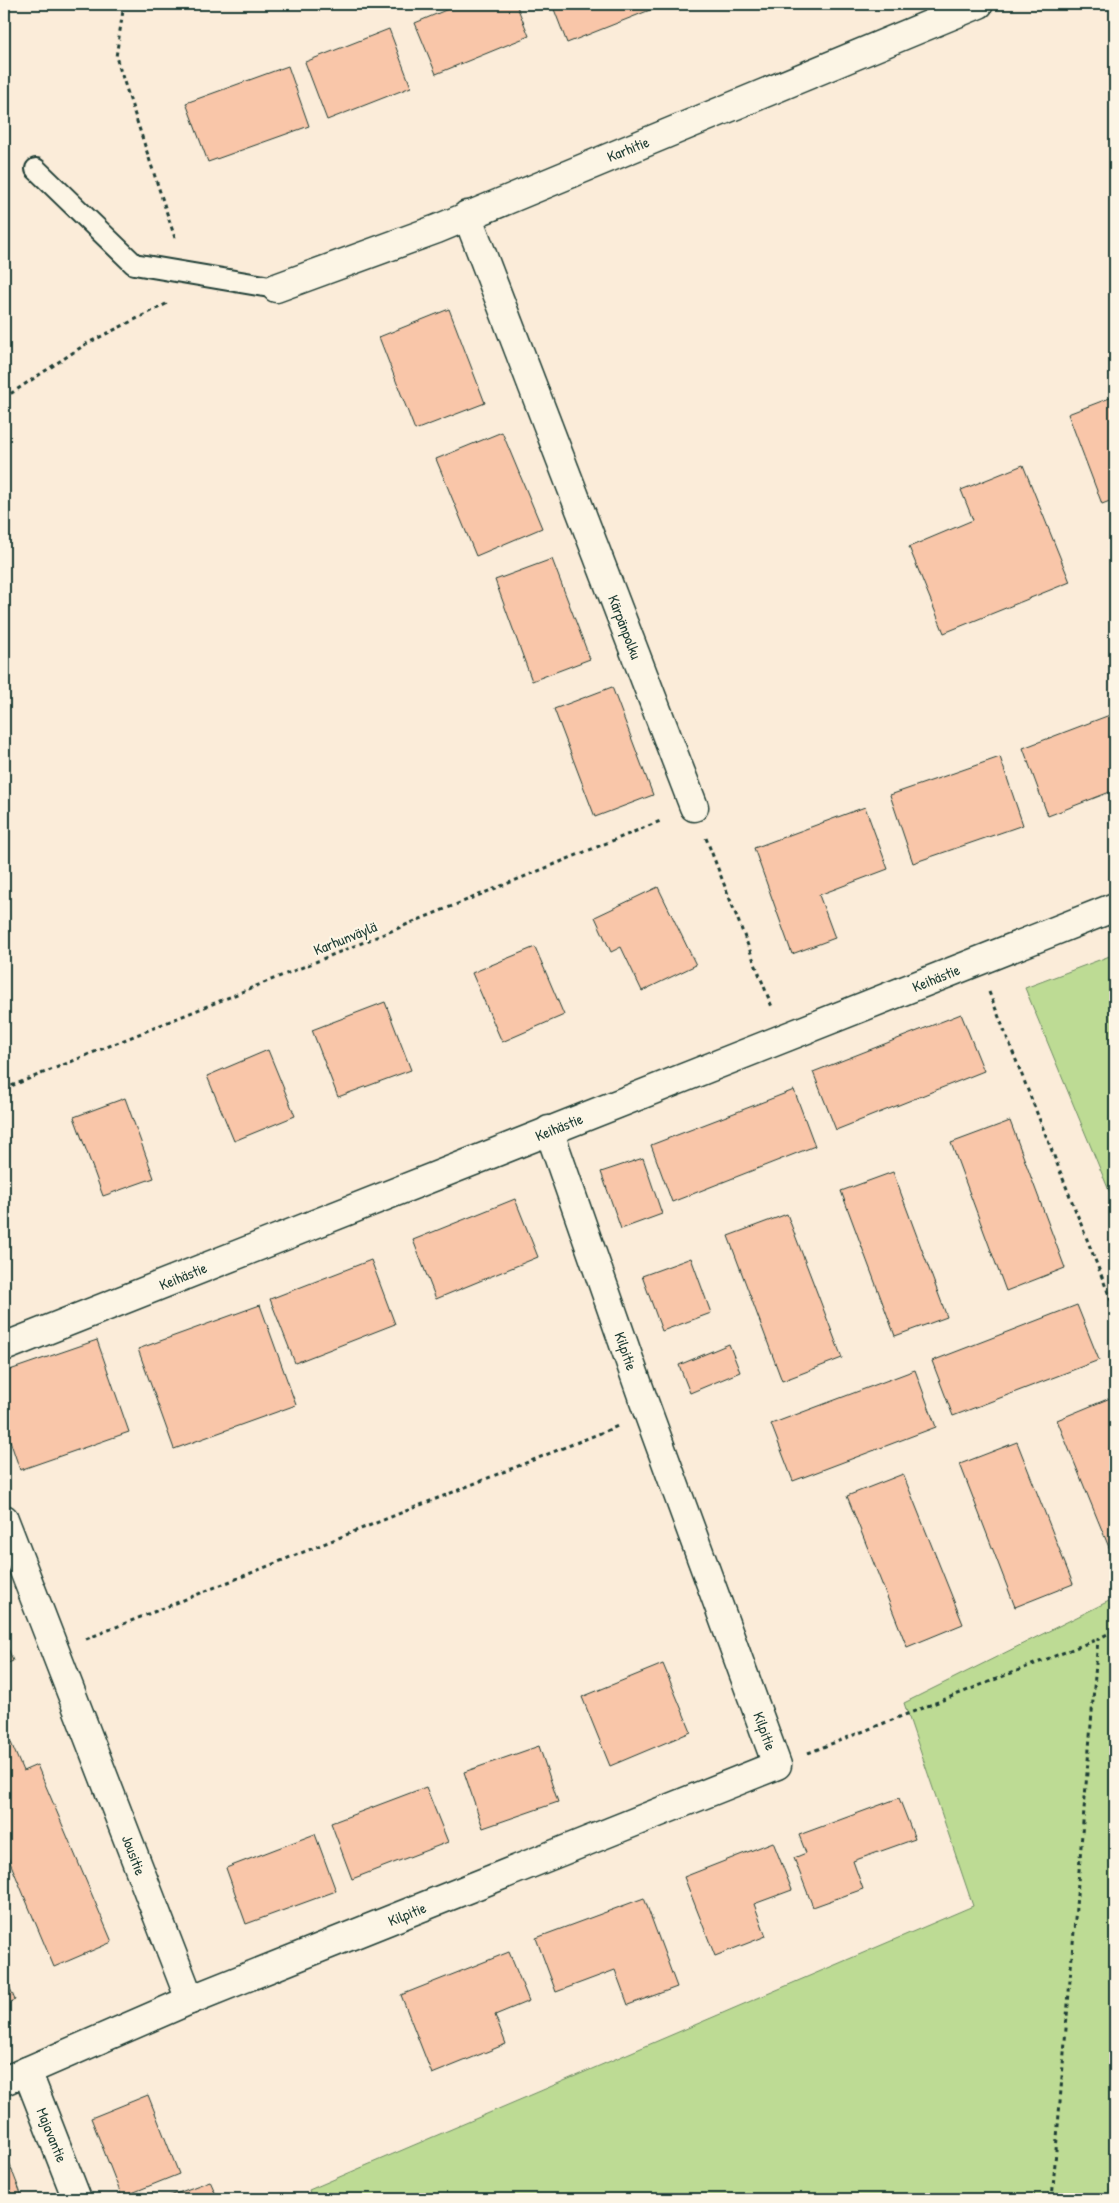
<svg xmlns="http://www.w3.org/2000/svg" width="1119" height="2203" font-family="'Patrick Hand',sans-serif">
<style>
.green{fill:#bddb94;stroke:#6e8c64}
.building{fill:#f9c6a9;stroke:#1f3d34}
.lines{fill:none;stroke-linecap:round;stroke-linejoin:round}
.service-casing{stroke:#1f3d34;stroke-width:24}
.minor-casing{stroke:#1f3d34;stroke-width:31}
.path{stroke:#1f3d34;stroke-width:3;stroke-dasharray:4 4;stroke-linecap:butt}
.service{stroke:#fcf5e5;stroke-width:20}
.minor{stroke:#fcf5e5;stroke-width:28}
.labels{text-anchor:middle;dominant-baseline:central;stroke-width:4.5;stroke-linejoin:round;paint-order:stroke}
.street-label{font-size:15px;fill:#1f3d34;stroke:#fcf5e5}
</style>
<rect width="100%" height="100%" fill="#fbecd9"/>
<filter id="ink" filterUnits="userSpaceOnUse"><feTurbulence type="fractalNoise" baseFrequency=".02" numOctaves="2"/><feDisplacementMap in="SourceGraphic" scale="10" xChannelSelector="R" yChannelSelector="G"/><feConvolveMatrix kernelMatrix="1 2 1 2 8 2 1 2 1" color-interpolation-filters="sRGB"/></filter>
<g filter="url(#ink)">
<g class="green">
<path d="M1115,954V1205L1025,988Z"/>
<path d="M1115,1598V2199H312L309,2190L973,1906L904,1703Z"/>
</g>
<g class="building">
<path d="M460,4H516L529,36L436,74L415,23Z"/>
<path d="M552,4H665L567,43Z"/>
<path d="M389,29L411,87L327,120L305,62Z"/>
<path d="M288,66L309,126L208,162L186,103Z"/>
<path d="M449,309L485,403L415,430L379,337Z"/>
<path d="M1115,396V499L1102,504L1068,414Z"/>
<path d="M502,432L542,528L476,556L436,459Z"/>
<path d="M1023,465L1070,582L944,633L909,547L973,520L961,490Z"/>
<path d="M552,559L590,659L532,681L495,580Z"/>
<path d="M612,687L653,795L595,817L554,709Z"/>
<path d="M1115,713V790L1048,816L1023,748Z"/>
<path d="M1000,757L1023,825L913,863L890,795Z"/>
<path d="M865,807L888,869L819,895L835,938L792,954L754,848Z"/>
<path d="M658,887L696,965L642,991L621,947L611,952L595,917Z"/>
<path d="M535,947L564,1015L502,1042L472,973Z"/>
<path d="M385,1002L411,1070L338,1097L312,1030Z"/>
<path d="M961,1014L984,1071L836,1130L813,1072Z"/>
<path d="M268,1050L295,1116L234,1141L207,1076Z"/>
<path d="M794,1090L815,1146L672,1202L651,1145Z"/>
<path d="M125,1098L154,1178L103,1196L74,1117Z"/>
<path d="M1010,1121L1065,1268L1006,1291L951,1143Z"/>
<path d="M643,1158L662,1214L621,1229L601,1172Z"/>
<path d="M893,1172L947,1317L895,1336L841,1191Z"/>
<path d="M515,1199L538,1257L436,1299L413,1240Z"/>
<path d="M787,1214L842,1358L782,1381L728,1236Z"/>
<path d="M691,1258L711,1313L662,1331L642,1276Z"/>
<path d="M371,1260L395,1324L295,1363L270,1299Z"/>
<path d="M260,1305L296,1405L174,1449L138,1349Z"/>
<path d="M1077,1305L1099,1360L953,1416L932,1361Z"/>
<path d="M97,1340L129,1432L20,1470L4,1423V1372Z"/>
<path d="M729,1344L740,1372L690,1393L679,1365Z"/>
<path d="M915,1370L936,1427L793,1481L771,1424Z"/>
<path d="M1115,1396V1562L1057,1420Z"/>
<path d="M1017,1442L1073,1584L1015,1607L960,1464Z"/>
<path d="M903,1474L963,1624L907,1647L847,1496Z"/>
<path d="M4,1638L13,1661L4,1665Z"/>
<path d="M663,1664L691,1732L610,1766L582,1697Z"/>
<path d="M4,1726L23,1771L37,1765L112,1942L54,1967L4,1848Z"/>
<path d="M539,1746L558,1802L483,1828L464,1772Z"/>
<path d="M426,1787L448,1842L352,1879L331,1823Z"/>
<path d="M899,1798L915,1839L853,1861L863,1889L813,1907L794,1858L806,1853L799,1835Z"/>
<path d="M315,1834L336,1891L246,1924L226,1868Z"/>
<path d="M773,1842L792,1890L754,1904L766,1936L715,1956L684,1877Z"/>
<path d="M644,1898L677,1987L628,2005L615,1970L556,1992L536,1938Z"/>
<path d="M509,1952L529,2001L495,2015L506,2044L432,2074L401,1995Z"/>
<path d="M4,1974L15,2000L4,2005Z"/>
<path d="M148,2095L179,2174L122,2197L91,2118Z"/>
<path d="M4,2150L23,2199H4Z"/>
<path d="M210,2181L218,2199H162Z"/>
</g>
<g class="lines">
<defs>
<path id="service" d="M36,169L134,264L276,288"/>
<g id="minor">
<path d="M467,215L694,807"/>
<path d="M276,288L437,229L979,4"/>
<path d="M4,1347L1115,907"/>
<path d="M4,1519L190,2000L4,2081"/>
<path d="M190,2000L777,1765L643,1399L549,1130"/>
<path d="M27,2071L77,2199"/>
</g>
</defs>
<use href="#service" class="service-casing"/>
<use href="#minor" class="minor-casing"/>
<g class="path">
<path d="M124,4L116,57L176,241"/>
<path d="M4,398L86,344L166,304L168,301"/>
<path d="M706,838L772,1007"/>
<path d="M989,992L1115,1310"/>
<path d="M4,1089L663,820"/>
<path d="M86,1639L618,1426"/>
<path d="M808,1753L1098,1639"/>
<path d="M1052,2199L1098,1639L1115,1630"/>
</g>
<use href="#service" class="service"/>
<use href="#minor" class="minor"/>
</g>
</g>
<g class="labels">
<g class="street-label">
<text transform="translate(628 149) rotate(-22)">Karhitie</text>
<text transform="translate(625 627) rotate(69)">Kärpänpolku</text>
<text transform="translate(345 938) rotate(-22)">Karhunväylä</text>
<text transform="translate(936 978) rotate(-22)">Keihästie</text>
<text transform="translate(559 1127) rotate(-22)">Keihästie</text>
<text transform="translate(183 1276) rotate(-22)">Keihästie</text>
<text transform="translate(626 1351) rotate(71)">Kilpitie</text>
<text transform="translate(765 1731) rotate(70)">Kilpitie</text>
<text transform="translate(134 1855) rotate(69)">Jousitie</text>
<text transform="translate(407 1914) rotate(-22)">Kilpitie</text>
<text transform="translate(52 2135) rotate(68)">Majavantie</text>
</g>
</g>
<rect width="1119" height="2203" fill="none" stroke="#fcf5e5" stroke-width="20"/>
<rect x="10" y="10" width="1099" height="2183" fill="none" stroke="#1f3d34" stroke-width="2" filter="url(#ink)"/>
</svg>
